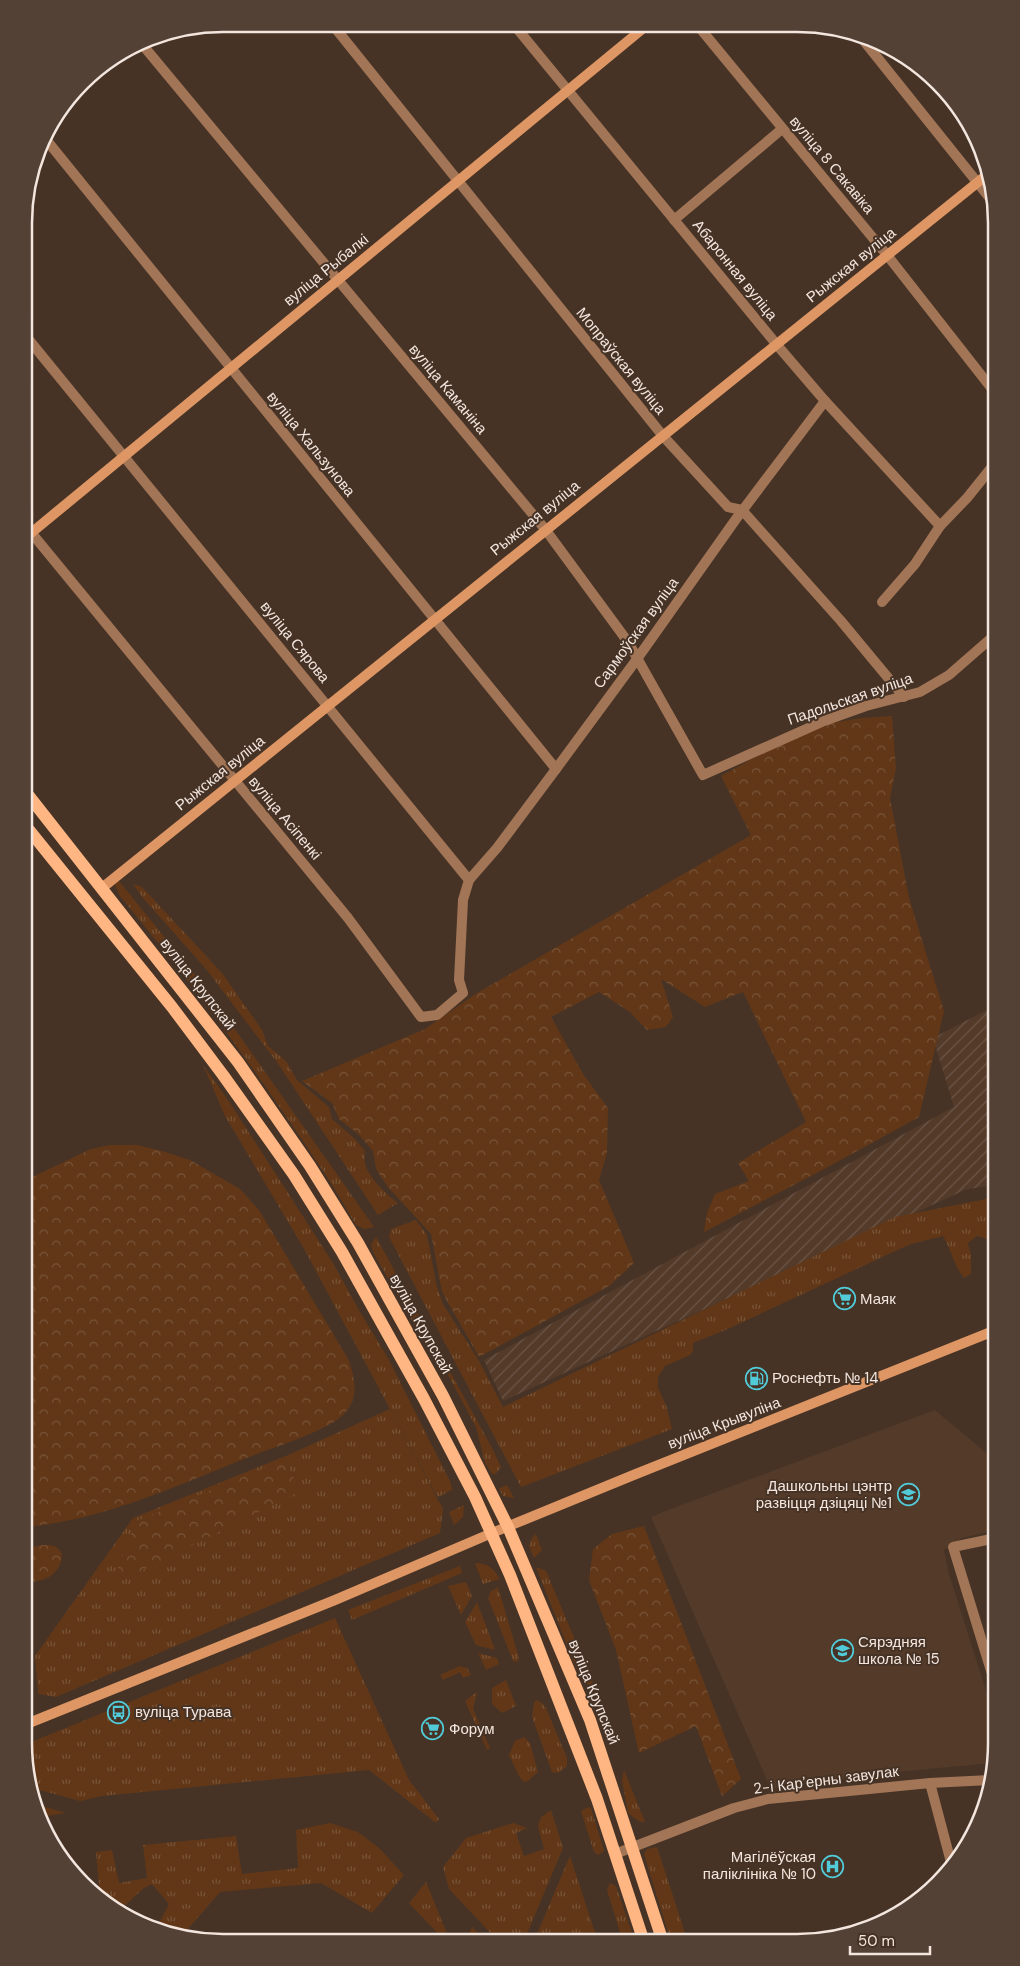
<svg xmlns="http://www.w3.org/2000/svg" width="1020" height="1966" font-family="'DM Sans',sans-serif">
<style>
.built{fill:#533a29}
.industrial{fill:url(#industrial-furrows)}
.grass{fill:url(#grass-tufts)}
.forest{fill:url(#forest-crowns)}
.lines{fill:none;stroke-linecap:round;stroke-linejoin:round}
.street{stroke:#a27556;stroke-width:10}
.secondary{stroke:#de9764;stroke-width:10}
.primary{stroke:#ffb683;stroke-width:12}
.labels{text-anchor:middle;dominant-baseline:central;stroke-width:4;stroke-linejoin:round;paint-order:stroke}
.street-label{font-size:15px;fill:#f3e6de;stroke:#463326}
.poi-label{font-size:15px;fill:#f3e6de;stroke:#463326;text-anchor:start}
.rim{fill:none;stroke:#f3e6de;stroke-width:2.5}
</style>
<defs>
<pattern id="industrial-furrows" width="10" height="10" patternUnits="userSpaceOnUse" patternTransform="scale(1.25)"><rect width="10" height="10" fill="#533a29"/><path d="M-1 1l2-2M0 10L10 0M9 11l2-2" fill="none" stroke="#6c5648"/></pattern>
<pattern id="grass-tufts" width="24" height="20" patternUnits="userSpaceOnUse" patternTransform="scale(1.25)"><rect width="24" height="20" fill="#613717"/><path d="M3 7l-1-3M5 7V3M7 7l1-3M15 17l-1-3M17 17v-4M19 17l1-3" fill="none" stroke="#785438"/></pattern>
<pattern id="forest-crowns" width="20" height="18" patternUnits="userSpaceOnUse" patternTransform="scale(1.25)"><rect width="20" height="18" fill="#613717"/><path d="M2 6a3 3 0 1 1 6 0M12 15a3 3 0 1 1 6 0" fill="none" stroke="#785438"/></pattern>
</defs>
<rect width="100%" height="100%" fill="#463326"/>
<path class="built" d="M935,1410L996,1461V1530L962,1538L944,1550L949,1574L996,1722V1756L994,1763L873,1774L771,1789L651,1517L663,1512Z"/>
<path class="industrial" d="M996,1005V1184L965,1190L503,1401L484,1360L954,1107L933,1038Z"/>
<g class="grass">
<path d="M118,880L206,988L374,1227L364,1229L356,1225C346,1209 337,1192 327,1177C263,1080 194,985 120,896L115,885Z"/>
<path d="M133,884L142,887L222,973L262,1030L268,1046L286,1061L297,1080L329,1107L332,1119L354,1138L365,1151C365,1155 364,1159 365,1163C367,1176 387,1195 398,1203L378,1215L279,1065L206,969L143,898Z"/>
<path d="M203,1065L228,1100L333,1263L360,1312L388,1358L451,1483L452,1490L438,1497L433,1489L303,1247L225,1116Z"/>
<path d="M996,1197V1247L991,1240L977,1236L968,1243L971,1255V1274L964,1278C954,1266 951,1249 943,1236L911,1244L893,1252L730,1328L693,1343V1351L690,1355L665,1366L658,1377V1388L666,1405L672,1429L521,1487L389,1237L391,1229L416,1220L427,1235L437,1287L443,1304L479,1361L503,1407L895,1217Z"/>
<path d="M376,1237L492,1448L501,1467L496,1474H492L485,1463L476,1427L447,1373L439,1357L424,1342L373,1252L371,1245Z"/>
<path d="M390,1409L443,1509L440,1533L56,1697L38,1694L35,1656L133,1518L288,1455Z"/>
<path d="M507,1485L514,1498L503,1496L499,1489Z"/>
<path d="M464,1505L463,1517L454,1525L449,1512Z"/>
<path d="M536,1534L542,1550L534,1558L529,1546L532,1538Z"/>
<path d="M475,1563C488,1563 493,1568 500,1579L483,1584Z"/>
<path d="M460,1566L462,1573L352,1620L348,1610Z"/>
<path d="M536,1567L546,1571L592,1680L595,1695L577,1670Z"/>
<path d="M466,1582L472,1596L461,1615L448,1586Z"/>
<path d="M498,1587L519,1658L517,1662L513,1661L488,1598L491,1591Z"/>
<path d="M477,1602L495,1650L476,1645L465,1622Z"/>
<path d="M335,1618L409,1780L439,1819L436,1823L369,1770L102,1796L80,1801L36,1789L31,1784L24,1745Z"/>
<path d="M478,1653L497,1658L499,1664L486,1670Z"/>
<path d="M460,1666L467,1668L471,1675L463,1678L460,1672L443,1680L440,1675Z"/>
<path d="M506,1680L516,1706L502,1713L492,1704V1688Z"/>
<path d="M477,1692L473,1709L490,1748L487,1750L465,1701Z"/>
<path d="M536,1700L542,1703L546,1708L567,1758V1766L558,1773L552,1772L532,1717L534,1703Z"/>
<path d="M524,1737L530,1743L538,1772L528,1781L524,1782L520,1778L509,1755L515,1741Z"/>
<path d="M624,1770L645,1822H640L628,1813L622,1780Z"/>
<path d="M33,1799L45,1807L66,1813L40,1817V1819L34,1806Z"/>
<path d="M589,1807L591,1808L604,1851L598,1855L594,1852L581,1811Z"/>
<path d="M551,1810L563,1848L524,1941H498L449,1889L443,1867L466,1838L513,1823L527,1828L516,1833L524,1856L544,1849L538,1826L541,1817Z"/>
<path d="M330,1823L358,1832L380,1849L404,1875L372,1913L321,1883L220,1892L182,1936L156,1929L169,1904L152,1884L144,1888L121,1909L100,1897L96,1852L112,1850L119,1883L147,1878L143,1845L236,1836L242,1874L298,1868L296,1830Z"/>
<path d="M657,1847L688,1942H671L644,1854L647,1849Z"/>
<path d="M570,1856L598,1942L534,1941Z"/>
<path d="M426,1882L450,1941H445L409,1903Z"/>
<path d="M610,1883L616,1886L635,1942H623L607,1890Z"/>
<path d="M472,1927L486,1941H466Z"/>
</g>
<g class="forest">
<path d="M892,716L896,768L890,798L909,898L944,1011L919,1117L828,1167L704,1232L707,1213L715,1194L749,1181L738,1163L806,1122L743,992L705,1007L661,979L673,1017L666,1027L647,1030L630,1012L599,992L551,1017L583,1074L608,1108L607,1153L599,1180L634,1263L609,1286L479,1357L442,1292L431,1234L387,1186L376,1169L373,1151L358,1134L339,1119L332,1103L302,1081L425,1029L477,993L751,835L721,776L812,726L862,718Z"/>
<path d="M110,1145H137L162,1151L190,1160L240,1189L259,1210L347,1357C355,1375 360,1398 344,1414C328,1430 284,1444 262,1452C205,1474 147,1501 88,1516C67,1522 45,1524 24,1528V1181L91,1149Z"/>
<path d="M286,1459L299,1492L111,1586L136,1521Z"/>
<path d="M644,1526L741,1779L722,1796L696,1726L639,1753L616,1650L589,1580L593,1549L612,1534Z"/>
<path d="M43,1545C53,1545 57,1545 62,1554C61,1575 43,1584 24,1581V1548Z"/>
</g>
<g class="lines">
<g class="street">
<path d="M332,24L663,436L728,507L742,510L841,621L904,697"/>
<path d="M515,26L777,345L825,401L940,526"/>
<path d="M699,27L887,255L996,394"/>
<path d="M860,36L993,202"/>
<path d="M141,43L545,529L628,642L703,775L824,721L866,706L920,692L949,675L996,634"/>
<path d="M44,137L556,769"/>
<path d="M674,220L782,129"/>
<path d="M25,525L348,918L421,1017L437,1015L463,993L459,980L463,900L469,880L25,335"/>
<path d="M882,602L915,564L940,526L967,498L996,462"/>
<path d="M469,880L497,848L556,769L637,659L736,519L825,401"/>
<path d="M996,1687L953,1547L996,1538"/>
<path d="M930,1783L952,1866"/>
<path d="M615,1854L734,1808L768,1799L930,1783L990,1780"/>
</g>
<g class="secondary">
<path d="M25,538L646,26"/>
<path d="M102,888L988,174"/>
<path d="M24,1725L335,1600L492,1533L636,1474L996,1330"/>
</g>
<g class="primary">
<path d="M25,791L238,1062L310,1166L358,1243L443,1396L508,1527L590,1720L663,1942"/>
<path d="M25,825L172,1007L223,1075L294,1175L342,1252L424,1399L475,1497L510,1575L597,1799L644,1942"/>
</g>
</g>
<defs>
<symbol id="supermarket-ring" viewBox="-11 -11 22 22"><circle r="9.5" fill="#463326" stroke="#52cbd8" stroke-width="1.5"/><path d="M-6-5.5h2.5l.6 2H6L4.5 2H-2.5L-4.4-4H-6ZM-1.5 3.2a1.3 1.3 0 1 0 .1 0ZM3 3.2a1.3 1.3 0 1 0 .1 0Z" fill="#52cbd8"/></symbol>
<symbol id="fuel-ring" viewBox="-11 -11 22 22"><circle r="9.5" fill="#463326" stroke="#52cbd8" stroke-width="1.5"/><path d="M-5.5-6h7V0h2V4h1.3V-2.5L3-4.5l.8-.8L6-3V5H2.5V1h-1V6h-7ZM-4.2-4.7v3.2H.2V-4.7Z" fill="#52cbd8"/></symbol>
<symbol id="school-ring" viewBox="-11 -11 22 22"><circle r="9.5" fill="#463326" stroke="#52cbd8" stroke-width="1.5"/><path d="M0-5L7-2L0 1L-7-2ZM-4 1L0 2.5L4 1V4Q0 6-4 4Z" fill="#52cbd8"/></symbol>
<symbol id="bus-ring" viewBox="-11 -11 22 22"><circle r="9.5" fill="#463326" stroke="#52cbd8" stroke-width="1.5"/><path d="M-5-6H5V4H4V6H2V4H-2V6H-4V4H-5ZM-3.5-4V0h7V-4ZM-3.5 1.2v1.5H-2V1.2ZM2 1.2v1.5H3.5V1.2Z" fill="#52cbd8"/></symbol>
<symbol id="hospital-ring" viewBox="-11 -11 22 22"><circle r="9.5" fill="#463326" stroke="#52cbd8" stroke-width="1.5"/><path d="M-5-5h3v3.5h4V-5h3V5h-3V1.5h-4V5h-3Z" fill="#52cbd8"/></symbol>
</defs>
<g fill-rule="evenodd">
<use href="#supermarket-ring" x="832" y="1286" width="25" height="25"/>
<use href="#fuel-ring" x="744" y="1366" width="25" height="25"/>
<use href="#school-ring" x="896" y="1482" width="25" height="25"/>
<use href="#school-ring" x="830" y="1638" width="25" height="25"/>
<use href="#bus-ring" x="106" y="1700" width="25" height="25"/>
<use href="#supermarket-ring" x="420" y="1716" width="25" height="25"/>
<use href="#hospital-ring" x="820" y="1854" width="25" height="25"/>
</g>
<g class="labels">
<g class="street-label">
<text transform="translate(832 165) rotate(50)">вуліца 8 Сакавіка</text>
<text transform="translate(851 265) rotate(-39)">Рыжская вуліца</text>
<text transform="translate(326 270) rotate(-39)">вуліца Рыбалкі</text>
<text transform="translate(735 270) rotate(51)">Абаронная вуліца</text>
<text transform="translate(621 361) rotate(51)">Мопраўская вуліца</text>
<text transform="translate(448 389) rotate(50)">вуліца Каманіна</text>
<text transform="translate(311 444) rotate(51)">вуліца Хальзунова</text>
<text transform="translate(535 518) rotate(-39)">Рыжская вуліца</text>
<text transform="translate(636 633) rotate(-54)">Сармоўская вуліца</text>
<text transform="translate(295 642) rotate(51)">вуліца Сярова</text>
<text transform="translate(850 699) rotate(-19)">Падольская вуліца</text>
<text transform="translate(220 773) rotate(-39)">Рыжская вуліца</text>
<text transform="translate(285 818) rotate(50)">вуліца Асіпенкі</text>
<text transform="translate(198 984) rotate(52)">вуліца Крупскай</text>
<text transform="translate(421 1324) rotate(61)">вуліца Крупскай</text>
<text transform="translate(724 1423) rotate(-21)">вуліца Крывуліна</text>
<text transform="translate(594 1692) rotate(68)">вуліца Крупскай</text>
<text transform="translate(826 1780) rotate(-7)">2-і Карʼерны завулак</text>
</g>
<g class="poi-label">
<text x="860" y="1299">Маяк</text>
<text x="772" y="1378">Роснефть № 14</text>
<text x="892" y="1486" text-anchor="end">Дашкольны цэнтр<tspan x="892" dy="17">развіцця дзіцяці №1</tspan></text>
<text x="858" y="1642">Сярэдняя<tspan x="858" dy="17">школа № 15</tspan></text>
<text x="135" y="1712">вуліца Турава</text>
<text x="449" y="1729">Форум</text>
<text x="816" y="1857" text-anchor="end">Магілёўская<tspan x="816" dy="17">паліклініка № 10</tspan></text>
</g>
</g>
<path d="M0 0H1020V1966H0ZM223 32H797A191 191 0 0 1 988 223V1743A191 191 0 0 1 797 1934H223A191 191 0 0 1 32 1743V223A191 191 0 0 1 223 32Z" fill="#544135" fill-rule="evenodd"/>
<path class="rim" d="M223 32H797A191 191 0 0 1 988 223V1743A191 191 0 0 1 797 1934H223A191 191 0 0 1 32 1743V223A191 191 0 0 1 223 32Z"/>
<path d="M850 1946v8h80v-8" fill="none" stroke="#f3e6de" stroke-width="2.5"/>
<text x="858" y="1946" font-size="15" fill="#f3e6de" stroke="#463326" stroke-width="4" paint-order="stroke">50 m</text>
</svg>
